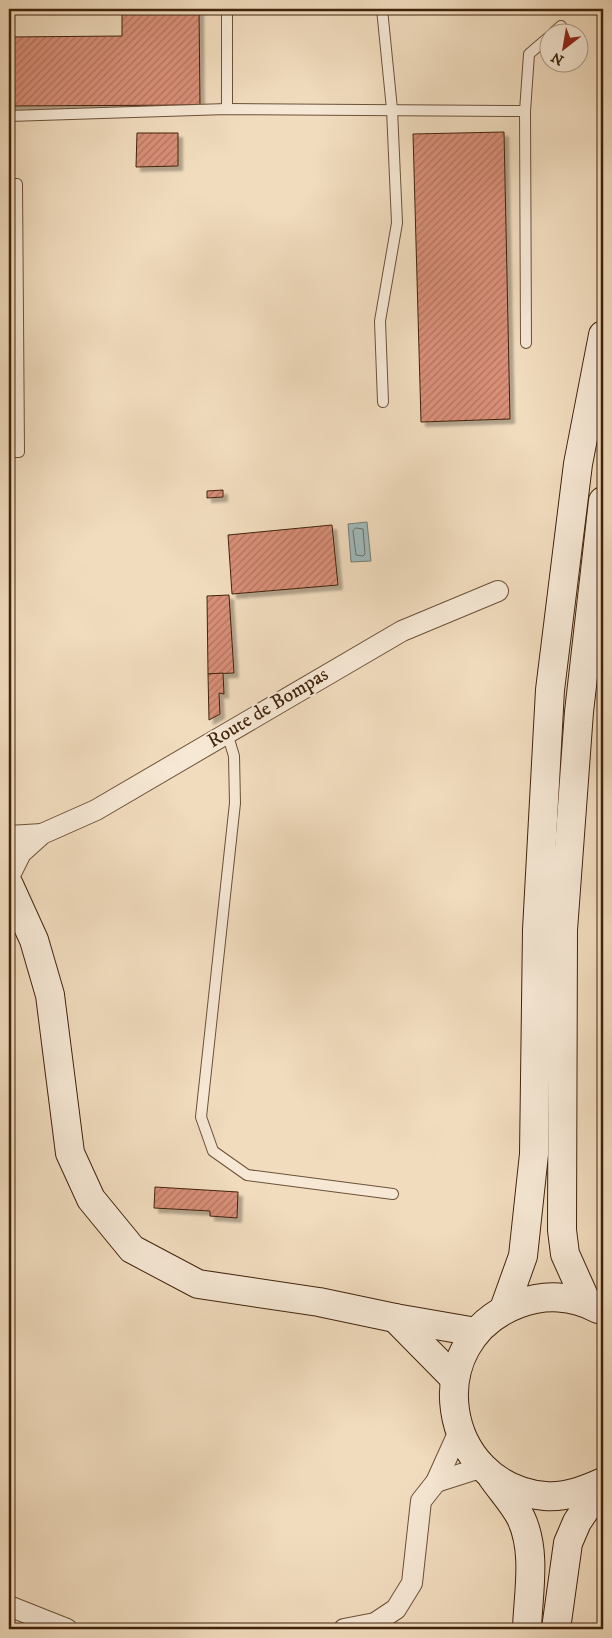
<svg xmlns="http://www.w3.org/2000/svg" width="612" height="1638" font-family="'IM FELL DW Pica',serif">
<style>
.water{fill:#9eb9bb;stroke:#787d75}
.lines{fill:none;stroke-linecap:round;stroke-linejoin:round}
.shore{stroke:#6f6e63;stroke-width:1}
.building{fill:url(#building-hatch);stroke:#40230b;filter:url(#shadow)}
.lane-casing{stroke:#6c5138;stroke-width:12}
.street-casing{stroke:#6c5138;stroke-width:22}
.secondary-casing{stroke:#40230b;stroke-width:30}
.lane{stroke:#f6e8d5;stroke-width:10}
.street{stroke:#f6e8d5;stroke-width:20}
.secondary{stroke:#f6e8d5;stroke-width:28}
.labels{text-anchor:middle;dominant-baseline:central;stroke-width:4;stroke-linejoin:round;paint-order:stroke}
.street-label{font-size:20px;fill:#40230b;stroke:#f6e8d5}
</style>
<defs>
<pattern id="building-hatch" width="6" height="6" patternUnits="userSpaceOnUse" patternTransform="scale(1.25)"><rect width="6" height="6" fill="#d98f78"/><path d="M-1 1l2-2M0 6l6-6M5 7l2-2" fill="none" stroke="#b17461"/></pattern>
<filter id="shadow"><feDropShadow dx="4.5" dy="4.5" stdDeviation="1" flood-color="#0004"/></filter>
</defs>
<rect width="100%" height="100%" fill="#f1dcbe"/>
<filter id="stains"><feTurbulence type="fractalNoise" baseFrequency=".004" numOctaves="4"/><feColorMatrix values="0 0 0 0 .2 0 0 0 0 .09 0 0 0 0 .02 0 0 0 .5 -.17"/></filter>
<radialGradient id="worn" r=".72"><stop offset=".6" stop-color="#630" stop-opacity="0"/><stop offset="1" stop-color="#630" stop-opacity=".3"/></radialGradient>
<path class="water" d="M367,522L371,561L351,562L348,524Z"/>
<g class="lines">
<path class="shore" d="M356,528L363,529L365,554L363,556L356,555L353,531Z"/>
</g>
<g class="building">
<path d="M122,9H199L200,105L9,106V37L122,36Z"/>
<path d="M504,132L510,419L421,422L413,134Z"/>
<path d="M137,133H178V166L136,167Z"/>
<path d="M223,490V497L207,498V491Z"/>
<path d="M332,525L338,585L232,594L228,535Z"/>
<path d="M229,595L234,673L208,674L207,596Z"/>
<path d="M223,673L224,694L219,693L220,714L209,720L208,674Z"/>
<path d="M155,1187L238,1192L237,1218L210,1216V1211L154,1208Z"/>
</g>
<g class="lines">
<defs>
<g id="lane">
<path d="M382,9L392,109L397,223L380,321L383,402"/>
<path d="M554,32L561,26"/>
<path d="M227,109V9"/>
<path d="M9,116L227,109L525,111"/>
<path d="M9,184H17L19,452H9"/>
<path d="M526,343L525,111L529,54L550,36"/>
<path d="M227,733L234,756L235,803L201,1117L213,1151L247,1175L393,1194"/>
</g>
<g id="street">
<path d="M9,836L42,834"/>
<path d="M9,877L21,853L42,834L96,810L402,631L498,591"/>
<path d="M436,1482L483,1467"/>
<path d="M9,1606L67,1629"/>
<path d="M344,1629L375,1623L396,1609L412,1583L421,1501L436,1482L459,1431"/>
</g>
<g id="secondary">
<path d="M9,885L34,940L50,995L70,1153L91,1199L132,1249L198,1284L319,1302L395,1318L476,1332"/>
<path d="M587,1303L565,1254L562,1230L563,930L579,712L603,501"/>
<path d="M504,1309L523,1256L534,1154L537,930L550,690L578,464L603,335"/>
<path d="M598,1309C573,1295 544,1294 518,1304C419,1341 440,1486 545,1496C565,1498 585,1490 603,1482"/>
<path d="M395,1318L454,1378"/>
<path d="M492,1477C501,1490 514,1504 521,1518C537,1552 528,1594 527,1629"/>
<path d="M556,1629L568,1543L577,1522L603,1483"/>
</g>
</defs>
<use href="#lane" class="lane-casing"/>
<use href="#street" class="street-casing"/>
<use href="#secondary" class="secondary-casing"/>
<use href="#lane" class="lane"/>
<use href="#street" class="street"/>
<use href="#secondary" class="secondary"/>
</g>
<g class="labels">
<g class="street-label">
<text transform="translate(268 708) rotate(-31)">Route de Bompas</text>
</g>
</g>
<rect width="612" height="1638" fill="none" stroke="#f1dcbe" stroke-width="30"/>
<rect x="10" y="10" width="592" height="1618" fill="none" stroke="#40230b" stroke-width="2.5"/>
<rect x="15" y="15" width="582" height="1608" fill="none" stroke="#40230b"/>
<g transform="translate(564 48) rotate(211)"><circle r="24" fill="#f6e8d5" stroke="#ad9984"/>
<path d="M0-4L9 19L0 12L-9 19Z" fill="#8f2418"/>
<text y="-8" font-size="14" font-weight="bold" text-anchor="middle" fill="#40230b">N</text>
</g>
<rect width="100%" height="100%" filter="url(#stains)"/>
<rect width="100%" height="100%" fill="url(#worn)"/>
</svg>
